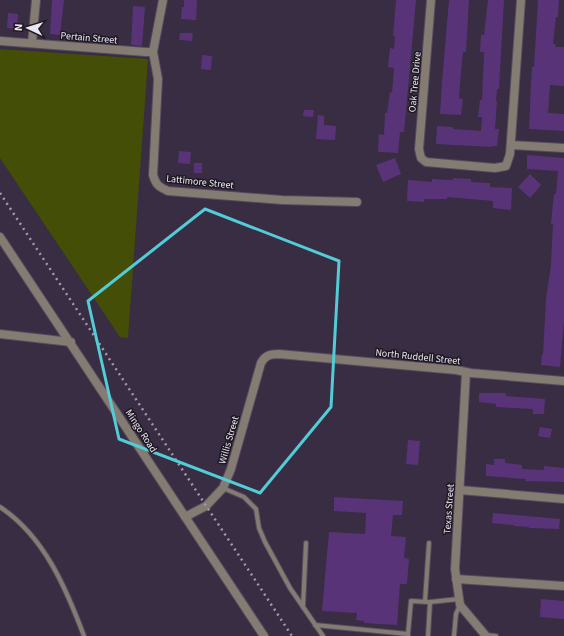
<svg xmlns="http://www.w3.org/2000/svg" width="564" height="636" font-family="'Source Sans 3',sans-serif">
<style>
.green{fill:#444e06}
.building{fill:#593377}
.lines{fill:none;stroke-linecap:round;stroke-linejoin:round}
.service-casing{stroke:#554b5e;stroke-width:6}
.minor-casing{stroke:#554b5e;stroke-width:10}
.tertiary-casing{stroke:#554b5e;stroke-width:10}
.service{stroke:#847c72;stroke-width:4}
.minor{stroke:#847c72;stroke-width:8}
.tertiary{stroke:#847c72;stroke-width:8}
.rail{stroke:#a29aaa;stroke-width:2.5;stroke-dasharray:2 4;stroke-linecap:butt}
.marked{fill:none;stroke:#52ccd6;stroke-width:3;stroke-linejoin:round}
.labels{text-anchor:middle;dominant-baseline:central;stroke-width:3;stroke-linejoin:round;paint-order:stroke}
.street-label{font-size:10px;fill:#ece6f3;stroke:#1d1821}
</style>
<rect width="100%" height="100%" fill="#382d42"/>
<path class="green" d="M0,49L148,59L128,338L120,337L0,158Z"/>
<g class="building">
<path d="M52,0H64L60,35L50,34Z"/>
<path d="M184,0H197L196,20L181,19L182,7H184Z"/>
<path d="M396,0H416L406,111L404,132H400L398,153L378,152L379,134L384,135L385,113H387L390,92L392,93L394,68L388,67L390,48L394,49L395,36H393Z"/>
<path d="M449,0H469L466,52H463L461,71L459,98L463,99L461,115L440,114L442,82Z"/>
<path d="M488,0H504L499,89H497L496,101H497L495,129H499L497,146H492V147L436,144L437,126L453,127V129L481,131L482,117H478L480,100H482L484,52H480L481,35H484Z"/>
<path d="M538,0H559L558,17H556L553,44H556L555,47H564V86L550,85L548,113L564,114V131L529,129L531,84L532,67H534Z"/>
<path d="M133,6L145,7L142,46L131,45Z"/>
<path d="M8,13L18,14L17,29L7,28Z"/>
<path d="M180,33H193L192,41L179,40Z"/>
<path d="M202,55L212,56L211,70L201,69Z"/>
<path d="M304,110H314L313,117L303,116Z"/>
<path d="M318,115L324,116V125L336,126L335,140L316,139Z"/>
<path d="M179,151L191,152L190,164L178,163Z"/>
<path d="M527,155L564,158V321L560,367L541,365L542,354H543L546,299L551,265L553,224H551L552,213L554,194H556L558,171L527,169Z"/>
<path d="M395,158L401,174L383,182L376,165Z"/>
<rect x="194" y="163" width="8" height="10"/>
<path d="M530,174L541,185L530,198L518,187Z"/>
<path d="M453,178L471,179V182L490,183V187L512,188L511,210L493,208V201L447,197V199H424V202L407,201L408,180L432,182V179L453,180Z"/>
<path d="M479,393H506V396L545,399L544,414H533V409L496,407V404L479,402Z"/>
<path d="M540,427L552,429L550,438L538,436Z"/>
<path d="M408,440L420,441L418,465L406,464Z"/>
<path d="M494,459H505V463L522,465V469L544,470V466L564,468V482L525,481L526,479L486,476V464L494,465Z"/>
<path d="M334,497L403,501L402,515H393L391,536L406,537L404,558L409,559L407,584H400L397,625L364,623V621L356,620L357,613L322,611L329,532L365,534L366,513L334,511Z"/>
<path d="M493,513L560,519L559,529L529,528V527L514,526V525L492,523Z"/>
<path d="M541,599L564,601V619L540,617Z"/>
</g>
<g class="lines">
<defs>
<g id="service">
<path d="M223,488L244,497L256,509L259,528L265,542L290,588L323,636"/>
<path d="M0,507C44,536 66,588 84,636"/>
<path d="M425,601L429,543"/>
<path d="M303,607L306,543"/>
<path d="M315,625L408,634V636"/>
<path d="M408,634L411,601L428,602"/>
<path d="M486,635L496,636"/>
<path d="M428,636L430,602L459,599"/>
<path d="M454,636L456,614L460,605"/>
</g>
<g id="minor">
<path d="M163,0L153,52L158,79L153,175C156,185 159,187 168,191L282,200L357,202"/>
<path d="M431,0L419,149L421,158L426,162L495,168L506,166L510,154L521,0"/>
<path d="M0,41L146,52H153"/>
<path d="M32,43L36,0"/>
<path d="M511,145L564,148"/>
<path d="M466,373L455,569L460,605L486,636"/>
<path d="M460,490L564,499"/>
<path d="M185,517L206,506L223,488L231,469L261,363C265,355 271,354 279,354L456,370L471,373L564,381"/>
<path d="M456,579L564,586"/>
</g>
<g id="tertiary">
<path d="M0,237L264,636"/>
<path d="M0,334L71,342"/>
</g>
</defs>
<use href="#service" class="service-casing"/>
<use href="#minor" class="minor-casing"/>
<use href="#tertiary" class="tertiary-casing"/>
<use href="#service" class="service"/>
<use href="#minor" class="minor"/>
<use href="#tertiary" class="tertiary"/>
<path class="rail" d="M0,193L292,636"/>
</g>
<path class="marked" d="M205,209L339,261L331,407L260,493L119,439L88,301Z"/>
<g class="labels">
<g class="street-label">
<text transform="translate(89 38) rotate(5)">Pertain Street</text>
<text transform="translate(415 82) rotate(-85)">Oak Tree Drive</text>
<text transform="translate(200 182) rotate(6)">Lattimore Street</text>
<text transform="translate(418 357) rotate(6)">North Ruddell Street</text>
<text transform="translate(141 431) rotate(57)">Mingo Road</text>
<text transform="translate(229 440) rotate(-74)">Willis Street</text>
<text transform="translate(449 509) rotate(-86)">Texas Street</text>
</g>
</g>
<g transform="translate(28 28) rotate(274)" stroke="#1d1821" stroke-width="3" paint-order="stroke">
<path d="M0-3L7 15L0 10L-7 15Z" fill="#ece6f3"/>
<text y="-6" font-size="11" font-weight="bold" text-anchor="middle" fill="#ece6f3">N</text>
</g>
</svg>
